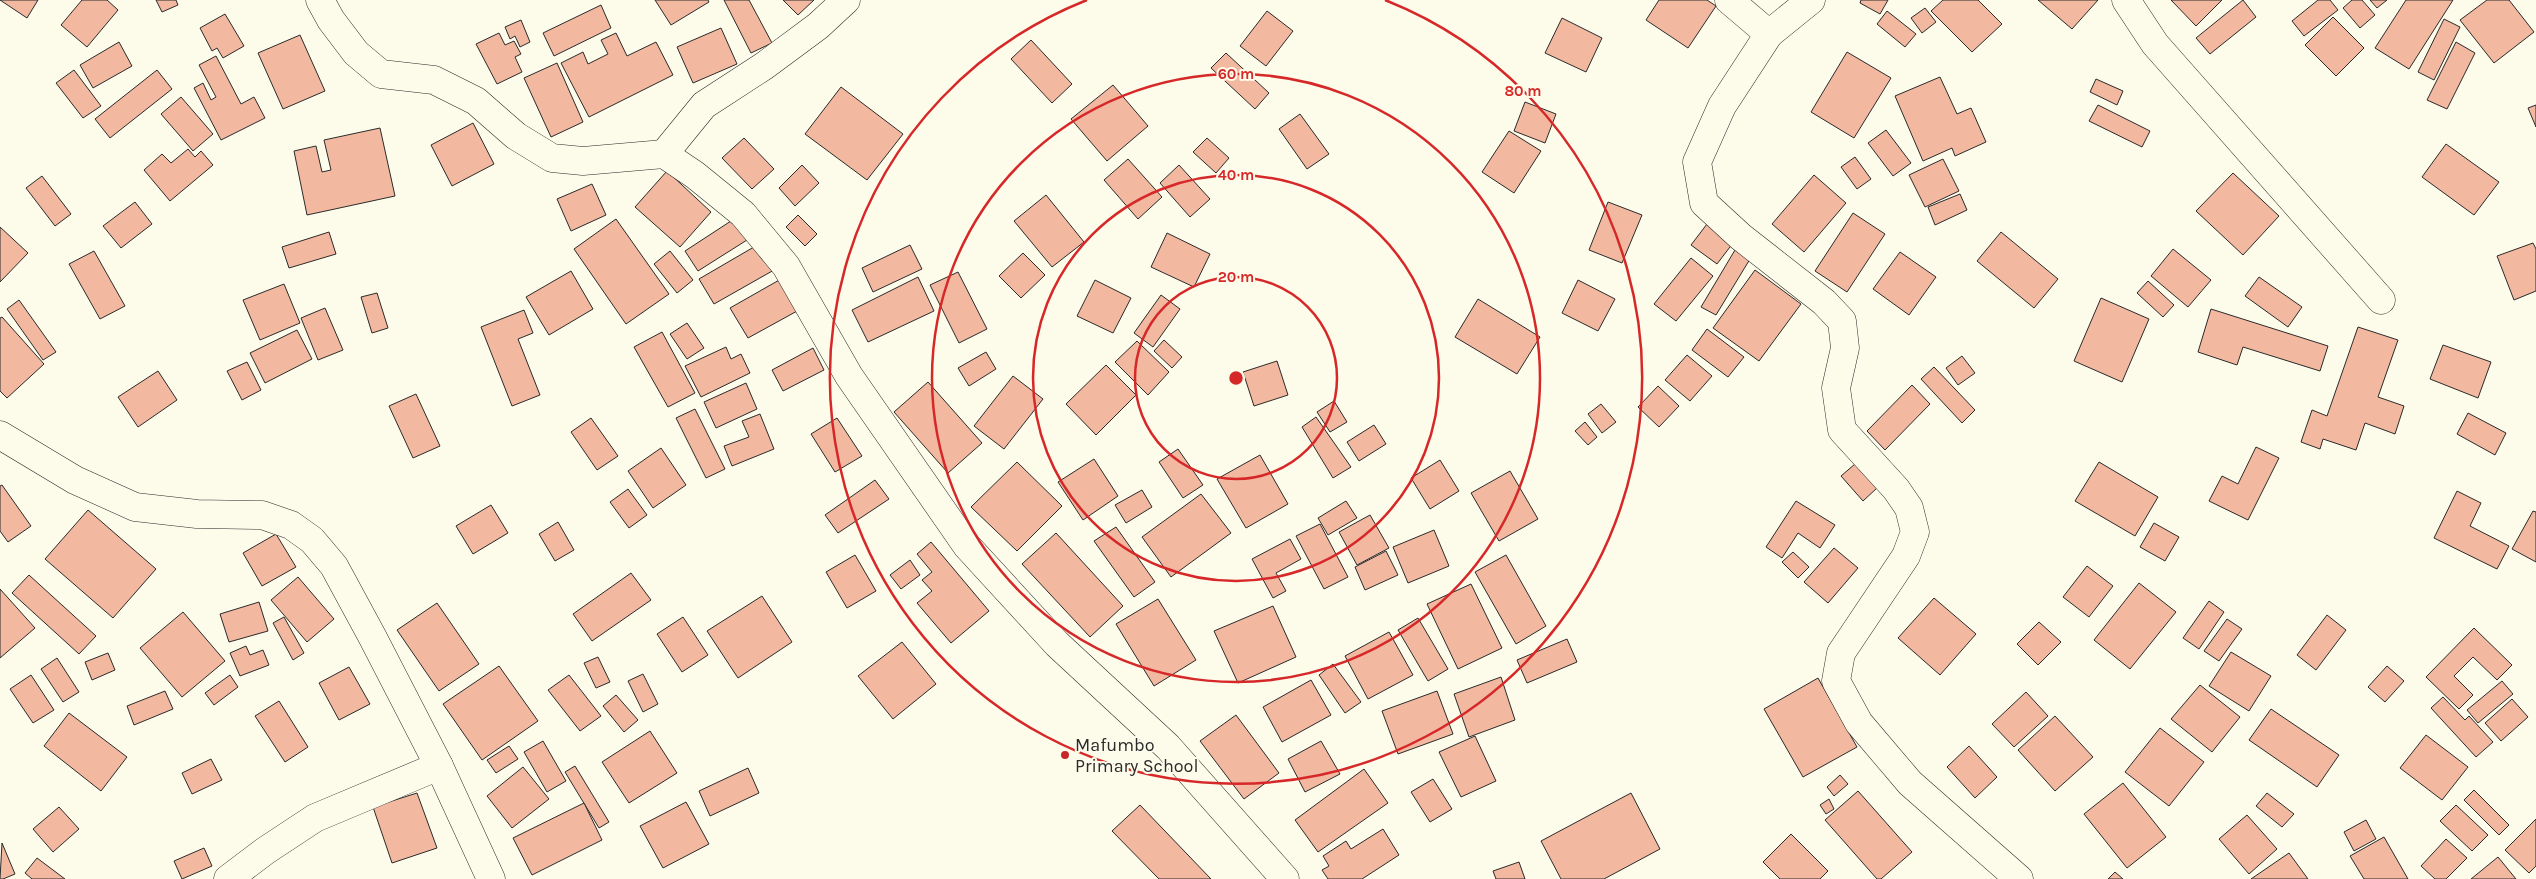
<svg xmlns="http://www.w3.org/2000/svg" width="2536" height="879" font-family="Karla,sans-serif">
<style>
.building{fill:#f2b8a0;stroke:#2b2b2b}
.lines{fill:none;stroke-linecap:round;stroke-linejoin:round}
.street-casing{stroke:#2b2b2b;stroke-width:29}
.street{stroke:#fdfbea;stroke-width:28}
.ring{fill:none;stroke:#d62828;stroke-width:2.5}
.poi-dot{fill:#c62828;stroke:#fdfbea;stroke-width:2}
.labels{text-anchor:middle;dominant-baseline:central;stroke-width:4;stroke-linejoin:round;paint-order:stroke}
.poi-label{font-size:18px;fill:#2b2b2b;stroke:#fdfbea;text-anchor:start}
.centre{fill:#d62828;stroke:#fdfbea;stroke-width:2.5}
.ring-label{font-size:15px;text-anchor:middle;font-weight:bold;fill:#d62828;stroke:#fdfbea;stroke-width:4;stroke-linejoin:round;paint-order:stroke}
</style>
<rect width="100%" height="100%" fill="#fdfbea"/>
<g class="building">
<path d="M0,0H38L27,18Z"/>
<path d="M82,0H107L118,10L87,47L61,25Z"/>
<path d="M156,0H176L178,5L162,12Z"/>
<path d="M655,0H708L709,2L671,25Z"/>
<path d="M724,0H749L772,43L751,53Z"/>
<path d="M783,0H814L798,15Z"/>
<path d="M1659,0H1707L1716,6L1688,48L1646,20Z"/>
<path d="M1861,0H1888L1880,14L1860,3Z"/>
<path d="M1943,0H1978L2002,24L1972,52L1931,11Z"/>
<path d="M2038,0H2098L2072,29Z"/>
<path d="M2171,0H2222L2196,26Z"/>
<path d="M2243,0L2256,17L2210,54L2196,38Z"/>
<path d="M2318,0H2330L2338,10L2304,36L2292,21Z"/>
<path d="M2352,0H2362L2375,15L2360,28L2343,8Z"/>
<path d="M2370,0H2387L2377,8Z"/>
<path d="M2406,0H2453L2409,69L2375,48Z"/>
<path d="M2487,0H2509L2534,32L2494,63L2460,20Z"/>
<path d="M601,5L611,28L554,56L543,33Z"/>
<path d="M1925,8L1936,22L1922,33L1911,18Z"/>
<path d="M1267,11L1293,31L1266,66L1240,46Z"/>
<path d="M1887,11L1916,34L1905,47L1877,24Z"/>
<path d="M225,14L244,46L223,58L217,48L212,51L200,28Z"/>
<path d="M2333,17L2364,48L2336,76L2305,45Z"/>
<path d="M1562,18L1602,38L1586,72L1545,53Z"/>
<path d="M2444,19L2460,27L2434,80L2418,72Z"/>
<path d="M521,20L530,42L520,47L515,36L510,39L505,27Z"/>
<path d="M721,28L737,64L693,83L677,47Z"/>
<path d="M499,33L505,45L514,41L521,54L515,57L522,72L497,84L476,44Z"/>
<path d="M616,33L627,56L656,42L673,75L589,117L561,63L583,52L588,64L608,54L601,40Z"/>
<path d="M300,35L325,91L283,109L258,53Z"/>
<path d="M1031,40L1072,84L1052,103L1011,59Z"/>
<path d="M119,42L132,66L93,88L80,65Z"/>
<path d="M2456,42L2475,53L2447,109L2427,100Z"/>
<path d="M1847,52L1891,78L1854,138L1811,112Z"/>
<path d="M1226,53L1269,93L1255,109L1211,68Z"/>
<path d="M216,56L241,104L254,97L265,118L221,140L194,88L203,83L211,100L216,97L199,65Z"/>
<path d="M557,63L583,122L551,137L524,78Z"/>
<path d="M74,70L101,106L83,118L56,83Z"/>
<path d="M157,70L172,89L110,138L95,119Z"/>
<path d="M1940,77L1957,114L1971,108L1986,142L1955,156L1952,148L1923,161L1895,96Z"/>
<path d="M2096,79L2123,91L2117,105L2090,92Z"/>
<path d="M1113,85L1148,126L1107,161L1071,119Z"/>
<path d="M841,87L903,134L867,180L805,134Z"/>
<path d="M181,97L213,134L193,151L161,114Z"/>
<path d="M1525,102L1556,114L1545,143L1514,131Z"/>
<path d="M2098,105L2150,131L2142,147L2089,121Z"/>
<path d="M2536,105V127L2528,108Z"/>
<path d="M1300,114L1329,154L1307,169L1279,129Z"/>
<path d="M473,123L494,164L452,186L431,145Z"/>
<path d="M380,128L395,196L307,215L294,151L316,146L322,172L331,170L324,140Z"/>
<path d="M1886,130L1911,163L1893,176L1868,143Z"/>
<path d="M1509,131L1541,151L1514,193L1482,172Z"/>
<path d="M744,138L774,169L752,189L722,158Z"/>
<path d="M1207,138L1229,158L1216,173L1193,152Z"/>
<path d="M2446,144L2499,182L2474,215L2422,177Z"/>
<path d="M188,149L195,157L201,151L213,165L170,201L144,170L162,154L171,163Z"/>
<path d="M1855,157L1871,179L1857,189L1841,167Z"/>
<path d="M1128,159L1162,197L1138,219L1104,180Z"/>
<path d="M1943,159L1959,191L1925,207L1909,175Z"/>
<path d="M802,165L819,183L795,206L779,188Z"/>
<path d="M1179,165L1210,199L1190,217L1160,183Z"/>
<path d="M667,171L711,212L680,247L635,207Z"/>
<path d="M2233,173L2279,216L2243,255L2196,211Z"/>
<path d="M1814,175L1846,203L1804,252L1772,224Z"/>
<path d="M42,176L71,214L55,226L26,188Z"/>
<path d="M592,184L606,215L571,231L557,199Z"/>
<path d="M1960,194L1967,210L1935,225L1928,207Z"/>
<path d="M1046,195L1084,242L1052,267L1014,221Z"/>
<path d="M135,202L152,224L121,248L103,226Z"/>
<path d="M1608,202L1642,215L1622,263L1589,250Z"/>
<path d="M1853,213L1885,234L1847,292L1815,271Z"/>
<path d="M798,215L817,234L805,246L786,227Z"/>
<path d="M616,219L669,294L626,324L574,249Z"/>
<path d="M734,219L747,240L698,271L685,251Z"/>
<path d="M1707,224L1733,243L1717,264L1691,245Z"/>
<path d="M0,227L28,253L0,282Z"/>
<path d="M329,232L336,254L289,268L282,247Z"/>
<path d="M2001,232L2058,279L2034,308L1977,261Z"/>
<path d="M1167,233L1210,254L1194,287L1151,267Z"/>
<path d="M2533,243L2536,249V291L2514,300L2497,256Z"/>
<path d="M759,244L774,270L714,304L699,279Z"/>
<path d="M910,245L922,269L873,292L862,268Z"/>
<path d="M2173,249L2211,280L2188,307L2151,276Z"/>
<path d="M1735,250L1750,259L1716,315L1701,307Z"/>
<path d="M94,251L125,306L100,319L69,264Z"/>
<path d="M670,251L693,280L677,293L654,264Z"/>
<path d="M1900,252L1936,277L1909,315L1873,289Z"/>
<path d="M1023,253L1045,275L1021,298L999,276Z"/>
<path d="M1691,258L1713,276L1676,321L1654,304Z"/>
<path d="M1755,270L1801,304L1759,361L1713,328Z"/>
<path d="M571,271L593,309L549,335L526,297Z"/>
<path d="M958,272L987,329L959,343L930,285Z"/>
<path d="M918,277L934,311L868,342L852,310Z"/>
<path d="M2259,277L2302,307L2288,327L2245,296Z"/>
<path d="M781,279L799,310L748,338L730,308Z"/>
<path d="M1095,280L1131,298L1113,333L1077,316Z"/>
<path d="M1578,280L1615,299L1598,331L1562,313Z"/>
<path d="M2148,281L2174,305L2163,317L2137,293Z"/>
<path d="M284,284L300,323L260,340L243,300Z"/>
<path d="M377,293L388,328L372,333L361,297Z"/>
<path d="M1161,295L1180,309L1153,347L1134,333Z"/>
<path d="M2101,298L2149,319L2122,382L2074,361Z"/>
<path d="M1478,299L1540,337L1517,374L1455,337Z"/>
<path d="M19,300L56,352L43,360L7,309Z"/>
<path d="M325,308L343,350L318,360L301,318Z"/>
<path d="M2211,309L2328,346L2320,371L2243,347L2237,365L2198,352Z"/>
<path d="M524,310L533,333L518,339L540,395L512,406L481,327Z"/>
<path d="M2,317L44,364L7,398L0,391V318Z"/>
<path d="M687,323L704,348L687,359L670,334Z"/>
<path d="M2358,327L2398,340L2378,397L2404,406L2395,434L2365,423L2356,450L2323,439L2320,449L2301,442L2312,410L2327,416Z"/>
<path d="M1707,329L1744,357L1728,377L1692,350Z"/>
<path d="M297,330L312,359L265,383L250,353Z"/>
<path d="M662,332L695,393L668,407L634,347Z"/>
<path d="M1164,340L1182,357L1172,368L1154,351Z"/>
<path d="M1137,341L1169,372L1148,395L1115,362Z"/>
<path d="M2443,345L2491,362L2478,398L2430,379Z"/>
<path d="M726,347L731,359L741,354L750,373L701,397L685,366Z"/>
<path d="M813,348L824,370L783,391L772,370Z"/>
<path d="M986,352L996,369L969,386L958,368Z"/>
<path d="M1687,355L1712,376L1690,401L1665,380Z"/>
<path d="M1962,356L1975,373L1958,385L1946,368Z"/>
<path d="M1277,361L1288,395L1254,406L1243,372Z"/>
<path d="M247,362L261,390L242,400L227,371Z"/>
<path d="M1106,365L1136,395L1096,435L1066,404Z"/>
<path d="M1934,367L1975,410L1962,423L1921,379Z"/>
<path d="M158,371L177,400L138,427L118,397Z"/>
<path d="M1013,376L1043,399L1004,449L974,426Z"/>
<path d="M928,382L982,443L948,473L894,412Z"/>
<path d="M746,383L757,409L716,428L704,402Z"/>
<path d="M1912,385L1930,404L1885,450L1867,431Z"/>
<path d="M1658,386L1679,406L1659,427L1638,407Z"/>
<path d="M416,394L440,446L413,458L389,406Z"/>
<path d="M1334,401L1347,422L1330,432L1317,412Z"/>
<path d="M1601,404L1616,422L1602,433L1588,414Z"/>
<path d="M695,409L725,469L706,478L676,418Z"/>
<path d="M2468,413L2506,433L2495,455L2457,434Z"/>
<path d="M760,414L774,449L732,466L724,446L749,437L742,421Z"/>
<path d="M1316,417L1351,467L1333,478L1302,427Z"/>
<path d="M591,418L618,456L597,470L571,432Z"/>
<path d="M837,418L862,456L835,472L811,434Z"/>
<path d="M1585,422L1597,437L1588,445L1575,431Z"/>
<path d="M1374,425L1386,444L1359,461L1347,442Z"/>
<path d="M2256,447L2279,458L2248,520L2209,501L2222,476L2238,484Z"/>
<path d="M661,448L686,485L653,508L628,471Z"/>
<path d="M1178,449L1203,485L1183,498L1159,462Z"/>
<path d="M1260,455L1288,504L1246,528L1217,479Z"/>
<path d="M1094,459L1118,496L1083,520L1058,482Z"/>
<path d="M1440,460L1459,491L1430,509L1411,478Z"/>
<path d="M1017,462L1062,506L1017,551L971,507Z"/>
<path d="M2099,462L2158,497L2135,536L2075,501Z"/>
<path d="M1855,464L1877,488L1863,501L1841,476Z"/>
<path d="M1510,471L1538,519L1499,541L1471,493Z"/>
<path d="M875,480L889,499L838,533L825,515Z"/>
<path d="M2,485L31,526L8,542L0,531V486Z"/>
<path d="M628,489L647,515L629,528L610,502Z"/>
<path d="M1142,490L1152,507L1126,523L1115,505Z"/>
<path d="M2457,491L2481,503L2470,526L2509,546L2497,569L2434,538Z"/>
<path d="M1201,494L1231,533L1171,577L1142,537Z"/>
<path d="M1346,501L1357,518L1328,535L1318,518Z"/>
<path d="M1796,501L1835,525L1820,548L1798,533L1782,558L1766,547Z"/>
<path d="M491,505L508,533L473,554L456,526Z"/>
<path d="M88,510L156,569L113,618L45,559Z"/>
<path d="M2533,511L2536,512V562L2512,549Z"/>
<path d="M1370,515L1389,548L1357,565L1339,532Z"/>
<path d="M558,522L574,550L555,561L539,534Z"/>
<path d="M2154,523L2179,537L2165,561L2140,547Z"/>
<path d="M1320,524L1348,577L1324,589L1296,536Z"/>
<path d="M1116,527L1155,582L1134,597L1094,541Z"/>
<path d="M1434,530L1449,566L1408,583L1393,547Z"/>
<path d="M1056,533L1123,606L1090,637L1022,564Z"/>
<path d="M276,534L296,567L262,586L243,553Z"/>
<path d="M1290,539L1301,559L1276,573L1286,591L1273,598L1252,559Z"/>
<path d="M931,542L989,611L951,643L917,603L932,591L922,580L932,572L917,554Z"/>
<path d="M1834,548L1858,568L1828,603L1804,582Z"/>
<path d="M1386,551L1398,575L1365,590L1355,567Z"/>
<path d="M1793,552L1809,567L1798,578L1782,562Z"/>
<path d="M855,555L876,591L847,608L826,572Z"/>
<path d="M1506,555L1546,626L1516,644L1475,572Z"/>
<path d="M910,560L920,575L901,589L890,575Z"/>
<path d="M2087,566L2113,586L2089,617L2063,597Z"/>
<path d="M631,573L651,600L592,641L573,614Z"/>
<path d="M29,575L96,636L79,654L12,593Z"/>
<path d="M298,577L334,619L307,642L271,600Z"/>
<path d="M2139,583L2176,612L2130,669L2094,640Z"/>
<path d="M1471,584L1502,648L1458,669L1427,604Z"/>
<path d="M0,589L35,628L0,658Z"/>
<path d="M762,596L792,642L738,678L707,631Z"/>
<path d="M1934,598L1976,634L1940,675L1898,638Z"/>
<path d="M1158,599L1196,660L1154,686L1116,624Z"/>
<path d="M2209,601L2224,612L2199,649L2183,638Z"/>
<path d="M259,602L268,631L229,642L220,614Z"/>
<path d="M437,603L479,664L439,691L397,630Z"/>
<path d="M1273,606L1296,657L1238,683L1214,631Z"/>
<path d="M183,612L225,661L182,697L140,648Z"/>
<path d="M2327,615L2346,630L2316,670L2297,655Z"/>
<path d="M284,617L304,653L293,660L273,623Z"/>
<path d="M683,617L708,655L682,672L657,634Z"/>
<path d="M1418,618L1448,669L1428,681L1398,630Z"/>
<path d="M2227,619L2242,629L2219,661L2204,651Z"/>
<path d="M2039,622L2061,642L2038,665L2017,644Z"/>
<path d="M2474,628L2512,665L2497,680L2473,657L2454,676L2473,695L2459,709L2426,677Z"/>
<path d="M1389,632L1413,675L1368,699L1345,656Z"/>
<path d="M1567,639L1577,662L1527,683L1517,660Z"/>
<path d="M902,642L936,684L893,719L858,676Z"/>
<path d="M246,646L250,655L263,650L269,665L240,676L230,653Z"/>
<path d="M2231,652L2271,676L2249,711L2209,686Z"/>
<path d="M108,653L115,670L92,680L85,662Z"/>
<path d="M598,657L610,682L596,688L584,663Z"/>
<path d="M57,658L79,692L63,702L41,669Z"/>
<path d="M1333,664L1361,702L1345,713L1319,675Z"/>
<path d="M499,666L538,721L482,760L443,704Z"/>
<path d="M2387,666L2404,681L2385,702L2368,687Z"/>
<path d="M349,667L370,704L339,720L319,683Z"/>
<path d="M643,674L658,704L643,712L628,681Z"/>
<path d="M31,675L54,710L33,723L10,689Z"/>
<path d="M230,675L238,687L214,705L205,693Z"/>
<path d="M569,675L601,716L580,731L548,690Z"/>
<path d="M1501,677L1515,720L1469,737L1454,694Z"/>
<path d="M1818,678L1857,747L1803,777L1764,709Z"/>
<path d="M1311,680L1331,715L1282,742L1263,707Z"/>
<path d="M2502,681L2513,694L2478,723L2467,710Z"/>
<path d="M2200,685L2240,717L2212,752L2171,719Z"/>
<path d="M165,691L173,709L134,725L127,706Z"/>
<path d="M1437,691L1453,734L1398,754L1382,711Z"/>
<path d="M2026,692L2048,716L2014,747L1992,724Z"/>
<path d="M616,695L638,720L624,732L603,706Z"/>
<path d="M2443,697L2465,720L2469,716L2493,742L2476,757L2431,708Z"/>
<path d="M2512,699L2528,717L2501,741L2485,723Z"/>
<path d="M279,701L308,747L285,762L255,716Z"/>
<path d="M2271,709L2339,755L2317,787L2249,740Z"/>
<path d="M69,713L127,757L101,791L44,746Z"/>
<path d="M1236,715L1279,773L1244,799L1200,741Z"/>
<path d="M2055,716L2093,757L2055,791L2018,750Z"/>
<path d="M2160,728L2204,762L2169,806L2125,772Z"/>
<path d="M650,731L677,773L629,803L602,762Z"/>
<path d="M2426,735L2468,767L2442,800L2400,768Z"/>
<path d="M1475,736L1496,781L1461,797L1439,752Z"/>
<path d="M543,741L566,781L547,792L524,752Z"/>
<path d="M1321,741L1340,774L1305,792L1288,759Z"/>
<path d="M509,746L518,759L496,773L487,760Z"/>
<path d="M1969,746L1997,777L1975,798L1947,767Z"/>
<path d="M211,759L222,780L192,794L182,773Z"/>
<path d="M575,766L609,822L599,828L565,772Z"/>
<path d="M523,767L549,799L512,828L487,796Z"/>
<path d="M748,768L759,793L710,816L699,791Z"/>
<path d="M1364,769L1388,803L1318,852L1295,820Z"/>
<path d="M1840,775L1848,784L1834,796L1827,787Z"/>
<path d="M1433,779L1452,809L1430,822L1411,792Z"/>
<path d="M2123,783L2166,837L2127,868L2084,814Z"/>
<path d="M2474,790L2509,825L2499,835L2464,800Z"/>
<path d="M1858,791L1912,852L1881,879H1877L1825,820Z"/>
<path d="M417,793L437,848L392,863L373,807Z"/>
<path d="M1631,793L1660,849L1604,879H1561L1541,841Z"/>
<path d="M2267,793L2294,814L2282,827L2256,806Z"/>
<path d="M1829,799L1834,809L1826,814L1820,805Z"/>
<path d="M686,802L709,844L663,868L640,826Z"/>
<path d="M584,803L602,840L532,875L513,838Z"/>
<path d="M1140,805L1211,879H1159L1112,831Z"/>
<path d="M2456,805L2488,835L2472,851L2440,821Z"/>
<path d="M59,807L79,829L53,852L33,829Z"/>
<path d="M2247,815L2277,849L2249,874L2219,839Z"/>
<path d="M2536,819V866L2529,873L2505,850Z"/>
<path d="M2366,820L2376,839L2354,851L2344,832Z"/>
<path d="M1383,829L1399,855L1362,879H1328L1322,870L1329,866L1323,856L1346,841L1351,849Z"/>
<path d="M1791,834L1828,871L1820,879H1780L1763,862Z"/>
<path d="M2384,837L2408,879H2364L2350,856Z"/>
<path d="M2446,839L2467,858L2446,879H2435L2421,866Z"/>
<path d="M2,843L15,874L3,879H0Z"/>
<path d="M204,848L212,866L182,879L174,861Z"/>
<path d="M2289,853L2308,879H2251Z"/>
<path d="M2498,857L2516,879H2471Z"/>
<path d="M37,858L65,879H32L25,873Z"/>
<path d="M1519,862L1525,879H1496L1493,871Z"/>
<path d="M2115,872L2123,879H2108Z"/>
</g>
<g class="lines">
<defs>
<g id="street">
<path d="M320,0L331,20L356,53L381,74L434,80L476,101L516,136L552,158L583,161L664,154L695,175L743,214L786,266L849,376L967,546L1057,644L1168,747L1285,879"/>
<path d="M1729,0L1769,34"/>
<path d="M1811,0L1769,34L1722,106L1697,162L1704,203L1741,237L1824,302L1842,321L1845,348L1836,388L1842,430L1896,489L1909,508L1915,532L1906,556L1841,653L1836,681L1859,723L1910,783L2019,879"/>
<path d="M2126,0L2155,44L2381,300"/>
<path d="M664,154L704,105L764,66L818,26L846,0"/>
<path d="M0,435L75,480L135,507L197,514L262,515L291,525L312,540L334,566L373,638L439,766L491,879"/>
<path d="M228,879L265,851L315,818L439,766"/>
</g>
</defs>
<use href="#street" class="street-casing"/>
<use href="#street" class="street"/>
</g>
<g class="ring">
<circle cx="1236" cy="378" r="101"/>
<circle cx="1236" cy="378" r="203"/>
<circle cx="1236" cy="378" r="304"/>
<path d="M1385 0A406 406 0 1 1 1087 0"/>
</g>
<circle class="poi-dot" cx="1065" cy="755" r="5"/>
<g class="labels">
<g class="poi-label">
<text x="1075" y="745">Mafumbo<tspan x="1075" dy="21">Primary School</tspan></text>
</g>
</g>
<circle cx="1236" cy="378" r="8" class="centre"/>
<g class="ring-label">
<text x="1236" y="79">60 m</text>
<text x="1523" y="96">80 m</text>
<text x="1236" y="180">40 m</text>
<text x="1236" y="282">20 m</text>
</g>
</svg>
